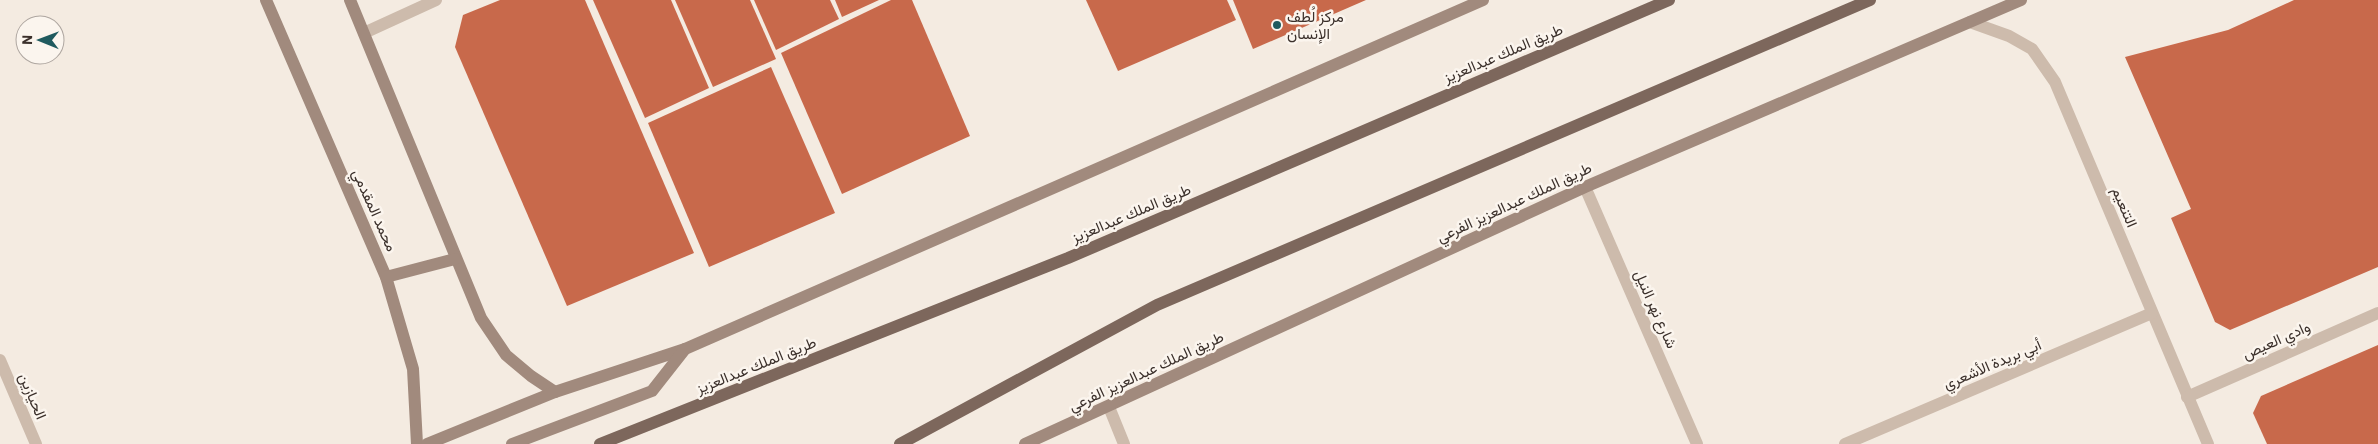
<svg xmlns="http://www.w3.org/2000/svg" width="2378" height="444" font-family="'IBM Plex Sans',Vazirmatn,sans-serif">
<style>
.building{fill:#c8694b}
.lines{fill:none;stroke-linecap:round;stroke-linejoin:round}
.street{stroke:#cdbbac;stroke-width:12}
.secondary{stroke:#a18a7d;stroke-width:12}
.primary{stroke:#7d675c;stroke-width:12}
.poi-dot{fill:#1f5a5e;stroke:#fbf5ee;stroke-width:2}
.labels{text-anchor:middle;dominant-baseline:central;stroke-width:5;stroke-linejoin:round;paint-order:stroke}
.poi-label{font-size:15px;fill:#3b302b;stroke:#fbf5ee;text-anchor:start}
.street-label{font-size:15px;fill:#3b302b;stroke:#fbf5ee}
</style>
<rect width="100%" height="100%" fill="#f4ebe1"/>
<g class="building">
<path d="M500,0H585L694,253L567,306L455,47L463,15Z"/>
<path d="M593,0H671L709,88L645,118Z"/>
<path d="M675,0H750L776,59L713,87Z"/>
<path d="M754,0H830L839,19L776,50Z"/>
<path d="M835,0H879L842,17Z"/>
<path d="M891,0H912L970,136L842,194L781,53Z"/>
<path d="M1086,0H1227L1236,20L1118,71Z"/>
<path d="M1233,0H1366L1253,49Z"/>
<path d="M2294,0H2378V267L2230,330L2215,322L2171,218L2191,209L2125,57L2228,30Z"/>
<path d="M771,67L835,213L709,267L648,123Z"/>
<path d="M2378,345V444H2267L2253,413L2261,396Z"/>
</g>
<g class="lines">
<g class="street">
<path d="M1970,22L2009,36L2032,49L2055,82L2208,444"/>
<path d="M364,33L436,0"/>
<path d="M1585,187L1697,444"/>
<path d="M0,360L36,444"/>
<path d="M2187,397L2378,313"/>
<path d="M1109,407L1124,444"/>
<path d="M1845,444L2152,313"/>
</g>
<g class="secondary">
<path d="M266,0L386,277L413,369L417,444"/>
<path d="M350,0L481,318L506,355L531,376L555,392"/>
<path d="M386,277L455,259"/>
<path d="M427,444L555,392L685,349"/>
<path d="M512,444L652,391L685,349L1483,0"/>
<path d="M1025,444L1585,187L2021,0"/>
</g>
<g class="primary">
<path d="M600,444L1068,258L1669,0"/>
<path d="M900,444L1157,305L1870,0"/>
</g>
</g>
<circle class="poi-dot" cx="1277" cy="25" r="5"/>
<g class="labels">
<g class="poi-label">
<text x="1287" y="16">مركز لُطف<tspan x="1287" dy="17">الإنسان</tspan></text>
</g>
<g class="street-label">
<text transform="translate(1503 53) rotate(-23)">طريق الملك عبدالعزيز</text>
<text transform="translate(1514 202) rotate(-25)">طريق الملك عبدالعزيز الفرعي</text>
<text transform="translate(2125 207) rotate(67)">التنعيم</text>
<text transform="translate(375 210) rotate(66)">محمد المقدمي</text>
<text transform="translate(1131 213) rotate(-23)">طريق الملك عبدالعزيز</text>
<text transform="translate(1656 309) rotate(66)">شارع نهر النيل</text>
<text transform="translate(2276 340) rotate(-24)">وادي العيص</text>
<text transform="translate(1992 364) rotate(-23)">أبي بريدة الأشعري</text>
<text transform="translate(756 365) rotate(-22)">طريق الملك عبدالعزيز</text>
<text transform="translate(1146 371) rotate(-25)">طريق الملك عبدالعزيز الفرعي</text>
<text transform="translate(33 396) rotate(67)">الحيازين</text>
</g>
</g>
<g transform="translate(40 40) rotate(271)"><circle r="24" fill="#fbf5ee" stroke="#aea6a0"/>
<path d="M0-4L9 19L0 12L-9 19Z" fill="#1f5a5e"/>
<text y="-8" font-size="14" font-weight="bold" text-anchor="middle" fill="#3b302b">N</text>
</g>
</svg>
